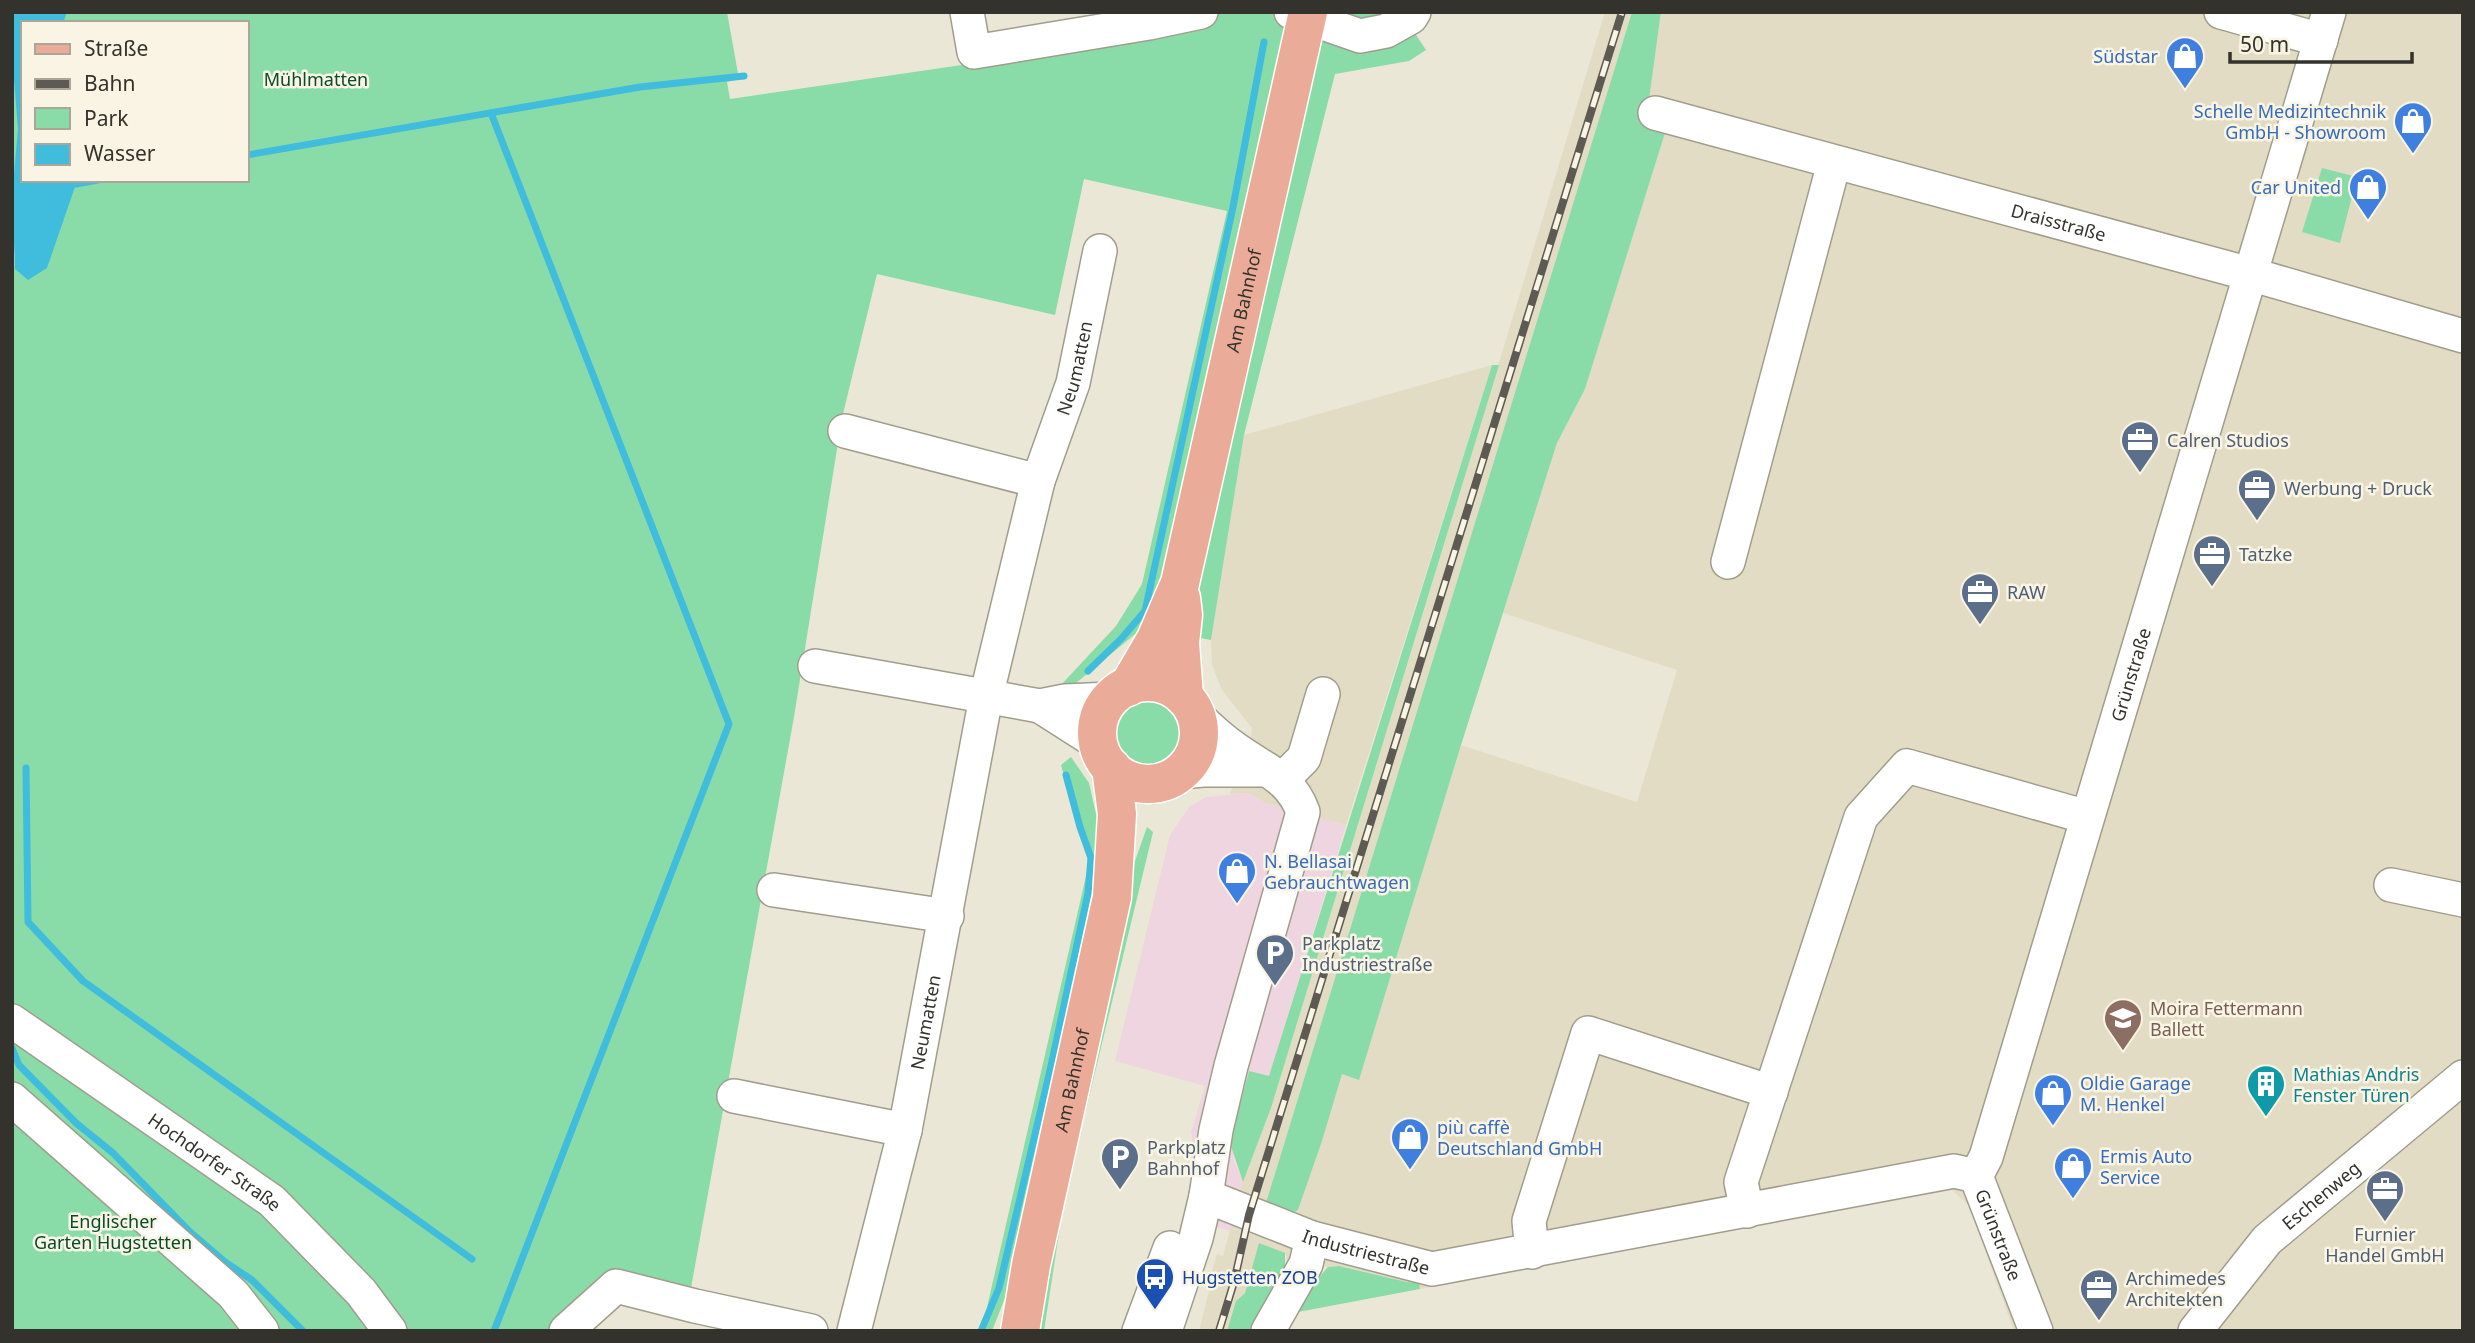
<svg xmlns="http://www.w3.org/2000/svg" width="2475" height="1343" font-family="'Noto Sans',sans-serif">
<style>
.commercial{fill:#eed5df}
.built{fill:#e2dcc4}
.green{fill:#89dca8}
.water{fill:#40bddd}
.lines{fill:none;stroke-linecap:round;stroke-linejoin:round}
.stream{stroke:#40bddd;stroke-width:7}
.minor-casing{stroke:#a19d8d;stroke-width:36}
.major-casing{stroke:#fff;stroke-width:41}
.minor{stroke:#fff;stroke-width:33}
.major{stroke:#eaac98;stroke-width:38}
.rail-casing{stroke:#5c5a52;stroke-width:8}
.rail{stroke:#f9f4e3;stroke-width:5;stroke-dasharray:16;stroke-linecap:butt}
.labels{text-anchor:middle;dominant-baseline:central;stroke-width:5;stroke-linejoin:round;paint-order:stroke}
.shop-label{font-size:18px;fill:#366cbe;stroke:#f9f4e3;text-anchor:start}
.park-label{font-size:18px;fill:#054d2b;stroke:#f9f4e3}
.street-label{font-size:18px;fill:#34322c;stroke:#f9f4e3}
.service-label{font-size:18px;fill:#4e5e75;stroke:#f9f4e3;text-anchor:start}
.education-label{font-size:18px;fill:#785e54;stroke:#f9f4e3;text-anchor:start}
.culture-label{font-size:18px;fill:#0d838f;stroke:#f9f4e3;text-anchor:start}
.transit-label{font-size:18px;fill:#164399;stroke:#f9f4e3;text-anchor:start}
</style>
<rect width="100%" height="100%" fill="#ebe7d6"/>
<path class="commercial" d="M1249,793L1265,803L1346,825L1269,1077L1249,1072L1233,1158L1243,1182L1231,1231L1216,1227L1225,1204L1206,1196L1187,1173L1195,1152L1191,1132L1205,1086L1115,1061L1170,835L1189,807L1206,797Z"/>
<g class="built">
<path d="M1605,12H1632L1265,1206L1286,1216L1298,1210L1322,1141L1342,1073L1359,1079L1461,745L1637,802L1677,670L1503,613L1557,443L1585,389L1665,133L1648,107L1661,12H2463V1331H2014L1969,1206L1952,1190L1420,1289L1418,1283L1407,1282L1340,1266L1328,1267L1287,1260L1285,1253L1236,1301L1227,1331H1199L1211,1283L1209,1281L1217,1254L1223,1256L1243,1182L1271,1108L1440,558Z"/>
<path d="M1492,365L1346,825L1265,803L1249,793L1230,794L1251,738L1252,728L1222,690L1212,665L1211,640L1244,435Z"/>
</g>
<g class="green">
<path d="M12,12H727L739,79L727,82L730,99L1126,41V12H1401L1426,50L1409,61L1335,74L1244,435L1211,640L1152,629L1140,630L1070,688L1060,686L1116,626L1142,584L1227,211L1084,179L1055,315L877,274L842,418L794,717L691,1288L622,1271L560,1331H12V224L15,269L76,184V180H247V23H23V180L14,185L12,196Z"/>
<path d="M1632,12H1661L1648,107L1665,133L1585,389L1557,443L1461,745L1359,1080L1342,1074L1322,1141L1298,1210L1286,1216L1265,1206Z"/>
<path d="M2322,168L2357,177L2340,243L2302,232Z"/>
<path d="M1492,365H1499L1271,1108L1243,1182L1230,1143L1249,1071L1269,1076Z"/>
<circle cx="1148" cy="732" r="39"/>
<path d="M1071,757L1089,783L1096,814L1108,819L1102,888L1012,1280L992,1331H979L985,1316L1089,863L1061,765Z"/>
<path d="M1147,827L1153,832L1064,1201L1044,1331H1029L1128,881Z"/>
<path d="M1259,1243L1285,1253V1269L1259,1331H1227L1236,1301L1245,1293Z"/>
<path d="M1339,1266L1407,1282L1419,1283L1420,1289L1298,1312L1320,1276L1328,1267Z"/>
</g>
<path class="water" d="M12,12H67L63,23H23V180H76V184L47,268L28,280L15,269L12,196L18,129L12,54Z"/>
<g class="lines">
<g class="stream">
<path d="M491,113L729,724L494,1331"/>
<path d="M247,155L640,87L744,76"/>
<path d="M76,184L98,180"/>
<path d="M1088,671L1121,639L1145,611L1233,207L1264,42"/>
<path d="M26,768L28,922L83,981L472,1259"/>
<path d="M12,1048L19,1065L76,1123L113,1153L190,1232L225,1262L252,1280L303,1331"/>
<path d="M981,1331L999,1288L1051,1066L1088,893L1091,858L1080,827L1066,775"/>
</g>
<defs>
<g id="minor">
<path d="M967,12L974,52L1149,23L1201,12"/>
<path d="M1291,12L1360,36L1386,31L1411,17L1414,12"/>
<path d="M2221,12L2321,40"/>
<path id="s1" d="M1655,113L2250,274L2463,336"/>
<path d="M845,431L1038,481"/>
<path d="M1728,562L1834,163"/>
<path d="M815,666L1040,706L1065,701L1111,699"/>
<path d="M1040,706L1098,743"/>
<path d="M1181,772L1203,770H1268"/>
<path d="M1282,780L1304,758L1323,694"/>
<path d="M2391,885L2463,900"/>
<path d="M774,890L947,916"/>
<path id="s2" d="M12,1021L272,1201L361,1292L390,1331"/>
<path d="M734,1096L905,1130"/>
<path d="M12,1099L233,1294L262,1331"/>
<path id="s3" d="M1976,1176L1986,1157L2329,12"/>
<path id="s4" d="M1976,1176L2036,1331"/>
<path id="s5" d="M1206,1196L1312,1238L1432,1269L1954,1171L1976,1176"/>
<path d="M1747,1211L1741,1182L1861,817L1907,766L2087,817"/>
<path d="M1532,1252L1529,1221L1588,1033L1771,1092"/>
<path d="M566,1331L616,1286L695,1306L811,1331"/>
<path id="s6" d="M854,1331L905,1130L986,697L1038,481L1073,383L1100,251"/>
<path d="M1139,1331L1170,1248"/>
<path d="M1165,1331L1196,1238L1206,1196L1216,1130L1231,1066L1303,812C1291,778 1265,770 1237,750C1222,740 1209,728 1196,715"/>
<path d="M1268,1331L1306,1264L1312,1238"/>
<path id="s7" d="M2195,1331L2267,1240L2463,1077"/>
</g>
<g id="major">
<path d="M1181,598L1183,615L1180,643L1184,697"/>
<circle cx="1148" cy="733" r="51"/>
<path id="s8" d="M1128,687L1156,639L1180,583L1308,12"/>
<path id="s9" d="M1020,1331L1031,1265L1112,897L1117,814L1111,767"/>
</g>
</defs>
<use href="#minor" class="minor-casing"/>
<use href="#major" class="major-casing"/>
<use href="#minor" class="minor"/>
<use href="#major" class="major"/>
<defs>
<path id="rail" d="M1219,1331L1234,1282L1249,1215L1622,12"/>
</defs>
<use href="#rail" class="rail-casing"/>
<use href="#rail" class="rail"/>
</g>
<defs>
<symbol id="shop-pin" viewBox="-11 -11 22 30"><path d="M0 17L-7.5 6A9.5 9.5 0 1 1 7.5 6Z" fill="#3f7fe0" stroke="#f9f4e3"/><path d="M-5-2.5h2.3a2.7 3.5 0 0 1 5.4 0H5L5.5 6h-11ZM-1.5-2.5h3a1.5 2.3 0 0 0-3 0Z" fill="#fff"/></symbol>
<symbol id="office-pin" viewBox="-11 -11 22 30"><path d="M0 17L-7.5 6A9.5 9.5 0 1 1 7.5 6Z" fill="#5c6f8a" stroke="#f9f4e3"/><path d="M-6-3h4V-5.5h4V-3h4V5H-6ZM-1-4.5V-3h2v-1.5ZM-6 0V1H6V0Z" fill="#fff"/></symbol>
<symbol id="parking-pin" viewBox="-11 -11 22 30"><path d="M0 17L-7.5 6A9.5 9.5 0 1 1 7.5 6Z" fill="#5c6f8a" stroke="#f9f4e3"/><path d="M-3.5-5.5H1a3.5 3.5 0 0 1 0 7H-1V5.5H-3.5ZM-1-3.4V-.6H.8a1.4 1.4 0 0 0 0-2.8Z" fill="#fff"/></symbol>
<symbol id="school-pin" viewBox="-11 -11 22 30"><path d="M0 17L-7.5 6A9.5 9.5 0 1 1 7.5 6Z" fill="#8d6e63" stroke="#f9f4e3"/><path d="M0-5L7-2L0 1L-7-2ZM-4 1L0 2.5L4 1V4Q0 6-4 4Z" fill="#fff"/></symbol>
<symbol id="building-pin" viewBox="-11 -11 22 30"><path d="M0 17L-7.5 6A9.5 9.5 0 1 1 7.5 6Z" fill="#0f9aa8" stroke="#f9f4e3"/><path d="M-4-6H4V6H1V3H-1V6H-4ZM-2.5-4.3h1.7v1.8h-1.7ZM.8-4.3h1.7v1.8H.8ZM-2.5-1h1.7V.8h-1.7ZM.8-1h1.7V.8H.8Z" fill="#fff"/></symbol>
<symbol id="bus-pin" viewBox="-11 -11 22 30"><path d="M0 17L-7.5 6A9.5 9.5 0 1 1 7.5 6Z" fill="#1a4fb4" stroke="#f9f4e3"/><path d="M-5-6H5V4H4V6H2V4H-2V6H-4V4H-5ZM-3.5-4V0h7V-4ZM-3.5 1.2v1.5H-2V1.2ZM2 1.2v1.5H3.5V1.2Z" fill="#fff"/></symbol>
</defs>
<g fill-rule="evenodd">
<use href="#shop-pin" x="2163" y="34" width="44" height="60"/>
<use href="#shop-pin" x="2391" y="99" width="44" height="60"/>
<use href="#shop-pin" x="2346" y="165" width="44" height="60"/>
<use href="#office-pin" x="2118" y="418" width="44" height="60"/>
<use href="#office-pin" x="2235" y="466" width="44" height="60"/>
<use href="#office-pin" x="2190" y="532" width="44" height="60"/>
<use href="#office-pin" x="1958" y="570" width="44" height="60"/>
<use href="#shop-pin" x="1215" y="849" width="44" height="60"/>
<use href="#parking-pin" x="1253" y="931" width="44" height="60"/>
<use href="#school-pin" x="2101" y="996" width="44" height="60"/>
<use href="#building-pin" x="2244" y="1062" width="44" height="60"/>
<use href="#shop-pin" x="2031" y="1071" width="44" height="60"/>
<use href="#shop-pin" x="1388" y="1115" width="44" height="60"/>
<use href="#parking-pin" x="1098" y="1135" width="44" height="60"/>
<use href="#shop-pin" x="2051" y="1144" width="44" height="60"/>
<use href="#office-pin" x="2363" y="1167" width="44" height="60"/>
<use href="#bus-pin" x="1133" y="1255" width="44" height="60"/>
<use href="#office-pin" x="2077" y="1266" width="44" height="60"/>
</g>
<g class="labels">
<g class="shop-label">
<text x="2158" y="56" text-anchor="end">Südstar</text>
<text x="2386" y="111" text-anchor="end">Schelle Medizintechnik<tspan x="2386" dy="21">GmbH - Showroom</tspan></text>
<text x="2341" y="187" text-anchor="end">Car United</text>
<text x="1264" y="861">N. Bellasai<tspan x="1264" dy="21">Gebrauchtwagen</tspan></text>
<text x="2080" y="1083">Oldie Garage<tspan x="2080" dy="21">M. Henkel</tspan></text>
<text x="1437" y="1127">più caffè<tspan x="1437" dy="21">Deutschland GmbH</tspan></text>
<text x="2100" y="1156">Ermis Auto<tspan x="2100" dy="21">Service</tspan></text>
</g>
<g class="park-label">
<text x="316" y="79">Mühlmatten</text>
<text x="113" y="1221">Englischer<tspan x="113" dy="21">Garten Hugstetten</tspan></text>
</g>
<g class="street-label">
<text stroke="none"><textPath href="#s1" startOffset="418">Draisstraße</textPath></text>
<text stroke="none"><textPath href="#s8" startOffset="406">Am Bahnhof</textPath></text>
<text stroke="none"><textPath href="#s6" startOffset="989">Neumatten</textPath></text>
<text stroke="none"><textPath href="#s3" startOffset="525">Grünstraße</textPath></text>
<text stroke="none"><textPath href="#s6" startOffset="317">Neumatten</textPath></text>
<text stroke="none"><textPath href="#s9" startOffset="256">Am Bahnhof</textPath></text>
<text stroke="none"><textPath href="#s2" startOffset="247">Hochdorfer Straße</textPath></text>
<text stroke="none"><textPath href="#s7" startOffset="186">Eschenweg</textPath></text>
<text stroke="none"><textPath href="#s4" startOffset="63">Grünstraße</textPath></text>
<text stroke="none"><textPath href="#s5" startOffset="170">Industriestraße</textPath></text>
</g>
<g class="service-label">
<text x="2167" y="440">Calren Studios</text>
<text x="2284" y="488">Werbung + Druck</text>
<text x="2239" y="554">Tatzke</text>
<text x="2007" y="592">RAW</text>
<text x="1302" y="943">Parkplatz<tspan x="1302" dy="21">Industriestraße</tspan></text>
<text x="1147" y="1147">Parkplatz<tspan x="1147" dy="21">Bahnhof</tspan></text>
<text x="2385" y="1234" text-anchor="middle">Furnier<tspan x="2385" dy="21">Handel GmbH</tspan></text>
<text x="2126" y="1278">Archimedes<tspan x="2126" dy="21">Architekten</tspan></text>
</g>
<g class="education-label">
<text x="2150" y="1008">Moira Fettermann<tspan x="2150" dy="21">Ballett</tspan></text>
</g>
<g class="culture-label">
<text x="2293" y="1074">Mathias Andris<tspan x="2293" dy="21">Fenster Türen</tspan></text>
</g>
<g class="transit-label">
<text x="1182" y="1277">Hugstetten ZOB</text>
</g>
</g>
<rect width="2475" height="1343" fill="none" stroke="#34322c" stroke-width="28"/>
<rect x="21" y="21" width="228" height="161" fill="#f9f4e3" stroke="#aaa69a" stroke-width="2"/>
<rect x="35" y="44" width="35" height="10" fill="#eaac98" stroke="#aaa69a" stroke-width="2"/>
<text x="84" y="56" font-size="21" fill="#34322c">Straße</text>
<rect x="35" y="79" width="35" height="10" fill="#5c5a52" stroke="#aaa69a" stroke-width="2"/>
<text x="84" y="91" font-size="21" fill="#34322c">Bahn</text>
<rect x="35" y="108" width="35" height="21" fill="#89dca8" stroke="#aaa69a" stroke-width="2"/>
<text x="84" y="126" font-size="21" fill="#34322c">Park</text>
<rect x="35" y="144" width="35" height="21" fill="#40bddd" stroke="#aaa69a" stroke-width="2"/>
<text x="84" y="161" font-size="21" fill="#34322c">Wasser</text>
<path d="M2230 52v10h182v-10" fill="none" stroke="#34322c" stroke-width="3.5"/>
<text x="2240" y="52" font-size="21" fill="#34322c" stroke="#f9f4e3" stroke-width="5" paint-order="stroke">50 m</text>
</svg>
